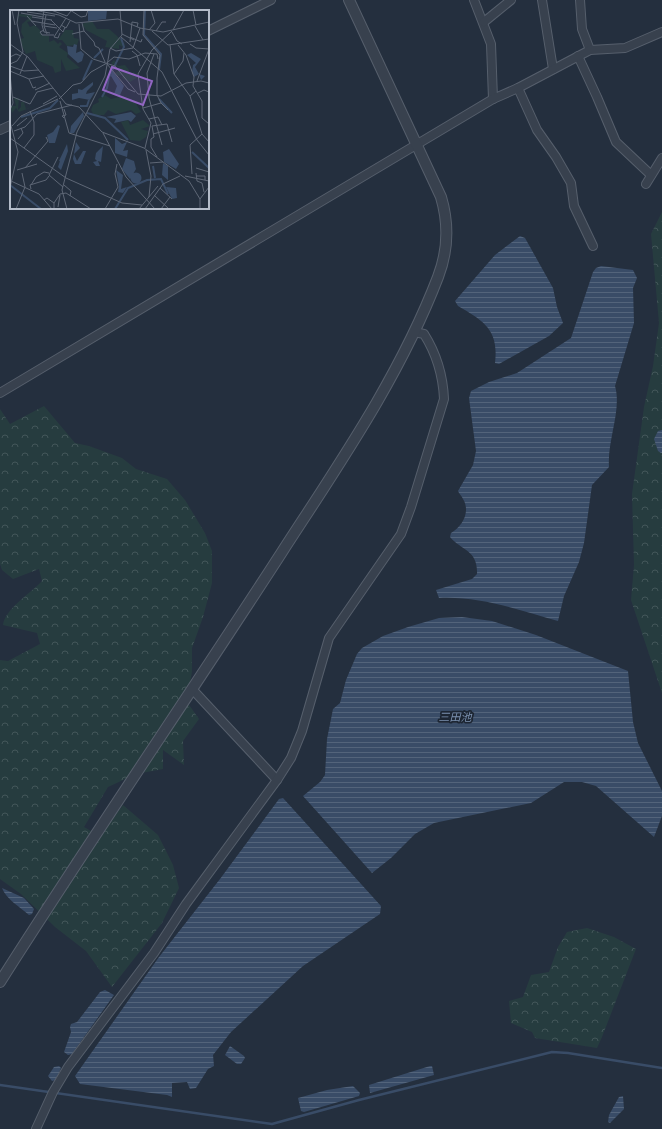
<svg xmlns="http://www.w3.org/2000/svg" width="662" height="1129" font-family="Rubik,'Noto Sans JP',sans-serif">
<style>
.forest{fill:url(#forest-crowns)}
.water{fill:url(#water-rules)}
.lines{fill:none;stroke-linecap:round;stroke-linejoin:round}
.stream{stroke:#394c67;stroke-width:2.5}
.minor-casing{stroke:#565f6c;stroke-width:10}
.tertiary-casing{stroke:#565f6c;stroke-width:12}
.minor{stroke:#38414e;stroke-width:8}
.tertiary{stroke:#38414e;stroke-width:10}
.labels{text-anchor:middle;dominant-baseline:central;stroke-width:3.5;stroke-linejoin:round;paint-order:stroke}
.water-label{font-size:11px;font-style:italic;fill:#7c92b1;stroke:#1d2633}
.inset-river{fill:none;stroke:#394c67;stroke-width:2}
.inset-road{fill:none;stroke:#5e6776;stroke-width:1}
.view{fill:#9266c3;fill-opacity:0.15;stroke:#9266c3;stroke-width:2}
.inset-edge{fill:none;stroke:#b4bcc9;stroke-width:2}
</style>
<defs>
<pattern id="forest-crowns" width="20" height="18" patternUnits="userSpaceOnUse"><rect width="20" height="18" fill="#263c3f"/><path d="M2 6a3 3 0 1 1 6 0M12 15a3 3 0 1 1 6 0" fill="none" stroke="#435659"/></pattern>
<pattern id="water-rules" width="6" height="5" patternUnits="userSpaceOnUse"><rect width="6" height="5" fill="#394c67"/><path d="M0 2.5h6" fill="none" stroke="#53647b"/></pattern>
</defs>
<rect width="100%" height="100%" fill="#242f3e"/>
<g class="forest">
<path d="M662,212V693L631,600L634,565L632,494L644,407L653,366L659,323L651,234Z"/>
<path d="M44,406L75,443L89,446L122,458L136,469L167,479L185,500L205,533L212,551V583L203,617L192,648V671L187,702L199,719L183,741L184,765L163,750V769L136,774L108,787L84,827L100,836L123,805L158,835L173,865L179,888L162,923L112,987L86,951L55,927L21,894L0,879V660L8,661L40,644L37,633L3,625C5,609 31,593 42,581L39,569L13,579L2,570L0,564V409L10,424Z"/>
<path d="M587,928L614,937L636,949L602,1037L597,1048L535,1038L532,1032L511,1023L509,1001L523,997L531,975L549,972L558,947L567,932Z"/>
</g>
<g class="water">
<path d="M520,236L525,238L553,288L557,307L563,323L549,336L499,364L495,363C499,330 484,321 458,306L455,301L495,255Z"/>
<path d="M601,266L633,270L637,278L633,288L634,323L615,386C622,410 607,440 609,467L592,485L584,543L579,562L564,596L558,621C519,610 480,596 439,598L436,590L472,579L477,574C478,550 462,551 450,537L451,533C462,527 471,512 463,499C462,496 459,494 458,491L473,465L476,451L469,398L471,391L489,382L517,373L571,338L593,272L596,268Z"/>
<path d="M662,430V453H661L658,451L654,439L658,431Z"/>
<path d="M462,617L492,621L536,635L628,671L633,722L638,743L662,791V816L654,837L596,786L582,782H564L531,803L434,823L415,834L391,858L372,873L303,796L320,782L325,775L327,739L333,709L340,703L346,680L357,654L362,648L383,636L408,627L439,618Z"/>
<path d="M283,798L381,906L380,914L303,966L231,1032L213,1055L214,1066L208,1069L196,1088L190,1089L187,1082L172,1083V1097L167,1095L80,1084L75,1076L159,957L220,879L279,799Z"/>
<path d="M2,888L24,898L34,909L32,914L29,915C20,907 6,899 2,888Z"/>
<path d="M105,990L114,995L72,1054L68,1055L64,1052L71,1032L70,1027L71,1024L77,1022L100,992Z"/>
<path d="M230,1046L244,1056L245,1058L241,1064H237L225,1055Z"/>
<path d="M59,1066L61,1068L56,1080L52,1081L48,1076L54,1067Z"/>
<path d="M430,1066H432L434,1075L370,1093L369,1085Z"/>
<path d="M353,1086L360,1093L359,1096L304,1112L301,1111L298,1098L327,1090Z"/>
<path d="M623,1096L624,1109L610,1123L608,1122L609,1115L619,1097Z"/>
</g>
<g class="lines">
<path class="stream" d="M0,1085L272,1124L359,1100L552,1052L568,1053L662,1068"/>
<defs>
<g id="minor">
<path d="M474,0L491,44L493,99"/>
<path d="M542,0L553,69"/>
<path d="M580,0L582,29L590,50"/>
<path d="M484,22L511,0"/>
<path d="M208,31L271,0"/>
<path d="M578,56L597,97L616,142L651,175"/>
<path d="M518,88L537,130L556,157L571,183L574,206L593,246"/>
<path d="M0,130L11,125"/>
<path d="M646,184L662,158"/>
<path d="M0,393L493,99L518,88L590,50L625,48L662,32"/>
<path d="M193,690L277,780"/>
<path d="M36,1129L53,1092L68,1067L154,953L186,904L277,780L291,758L302,731L329,638L401,534L411,507L444,399C443,376 436,353 424,334L414,332"/>
</g>
<path id="tertiary" d="M0,982C92,837 189,696 282,552C339,464 400,376 438,277C448,251 449,224 441,197L349,0"/>
</defs>
<use href="#minor" class="minor-casing"/>
<use href="#tertiary" class="tertiary-casing"/>
<use href="#minor" class="minor"/>
<use href="#tertiary" class="tertiary"/>
</g>
<g class="labels">
<g class="water-label">
<text x="455" y="717">三田池</text>
</g>
</g>
<g transform="translate(10 10)">
<rect width="199" height="199" fill="#242f3e"/>
<path d="M8,4L22,5L21,11L17,12L20,17L25,15L30,20L32,17L30,20L32,25L39,26V32L44,30L48,34L50,32L52,34L49,37L58,43L57,47L70,58L56,61L51,49V61L45,63L43,57L27,50L25,41L16,44L12,36L10,29L14,28L11,22L12,14L19,8L9,6L8,14ZM82,11L87,19H99L106,25L115,34L113,37L109,35V39L95,37L97,31L76,20L72,14ZM55,20H63L64,28L69,29L67,35L57,36L52,30H48ZM104,50L108,56L115,55L119,60V64L121,65L123,62L128,64L127,68L120,72L112,68L113,65L108,66L105,63L111,59L101,53ZM95,85L101,89L113,86L125,92L131,102L126,104L121,100L106,104L98,100L94,105H84L81,100L83,95L89,92L88,89ZM4,88H9L8,100L11,97V92H14L16,99L28,95L9,102L6,98L2,103L0,96H6ZM118,110L120,115L133,110L140,116L131,119L138,121L136,127L130,131L120,130L111,112Z" fill="#263c3f"/>
<path d="M78,0H97L96,9L78,11ZM64,34L67,35L66,43L71,41L74,44L72,51L68,53L58,44L57,36L63,37ZM181,43L191,49L185,57L189,64L195,66L191,70L189,64L184,67L182,62L183,55L186,53L177,45ZM102,60L114,76L110,85L104,84L107,76L101,66ZM83,72V75L77,81L76,84L85,82L80,90L69,88L62,90V84L68,83V79L72,80ZM73,102L74,106L64,123H60L61,116ZM121,102L126,106L121,112L118,110L104,113L106,109L96,107ZM48,115L50,116L45,133H39L37,125L43,122ZM105,128L112,134L117,132L113,141L118,140L117,147L105,143ZM66,132L70,138L64,144L67,151L73,141H76L71,154H65L63,149ZM57,134L58,141L51,160L48,157L50,151L53,152L49,151ZM93,136L91,152L88,151L90,156H86L83,152L87,151L85,149L86,143ZM159,139L169,154L166,159L154,152L153,142ZM116,148L124,151L126,159L120,169L112,159ZM153,153L158,156V170L152,165ZM106,160L113,165L111,179L117,177L113,183L108,182L109,176ZM120.5 168a5.5 5.5 0 1 1 11 0a5.5 5.5 0 1 1-11 0ZM156,177L166,178L167,188L162,189Z" fill="#394c67"/>
<path class="inset-river" d="M135,0L134,25L151,44L149,60M84,48L93,39M73,70L82,50M92,87L97,78L99,67L114,37L111,28M149,89L162,103M70,96H77L79,90M77,103L95,108L118,130M11,107L40,98L48,90M182,142L199,158M143,156L145,168M0,175L31,199M105,199L118,178L137,170L151,169L158,184"/>
<path class="inset-road" d="M2,0L5,15M24,0L49,5L66,13L108,9L130,18L153,22L199,12M34,0L32,15L34,22L40,23M41,0L57,6L61,1M60,0L71,7L76,6L78,0M134,0L133,25L150,45L147,68V85L151,93M183,0L186,15M17,2L45,6M11,3L33,7M36,5L34,16L37,24M17,6L26,16M22,7L42,10M41,10L53,22L55,17M21,11L45,15M72,13L74,21L84,32L85,36L89,38L95,52M69,14L71,39L83,49L105,56L128,84L151,86L176,73L191,71L199,73M51,15L56,18L60,11M34,16L47,18M185,16L193,30M34,20L30,22L32,25H44M139,20L145,13L141,0M163,20L174,0M142,21L158,35L199,29M146,21L152,12H156M162,22L167,31L172,34M50,23L48,28L44,27L56,8M62,24L74,21M112,24L124,30M111,27L152,62L187,130L199,145M120,27L131,32L132,29M120,32L122,12L128,13L127,17M0,34L18,47L56,94L69,97L92,122L134,138L179,171L190,189M180,34L186,38L199,39M160,35L164,64L180,86L186,81M168,35L176,45L184,67L183,76L192,91V108L199,114M100,38L106,41L123,38L130,18M122,41L127,45L130,56M144,44L137,63L139,88L152,135M0,47L6,44L11,46M98,52L104,47L119,49L135,43L147,44L148,49M0,54L7,51L13,42L7,13L9,0M97,54L118,79L125,82M0,56L14,61L29,60M0,61L19,69L34,66M0,64L3,93L0,100M10,64L17,46M164,64L173,51L174,43M19,69L23,78L26,77M187,71L199,39M25,80L40,73M188,83L194,80L199,82M180,86L192,124L199,132M3,87L20,94L27,82L43,78M49,89L63,75L71,73L81,62L97,53M50,91L59,123L100,136M33,94L47,86M133,98L151,93L158,100M54,99L56,105L52,106L54,108M139,109L148,107L152,115M0,112L8,142L0,178M2,116L11,106L48,89M7,116L17,108M142,116L144,127L141,129V137L147,147M142,116L157,114L162,132M4,121L15,117L27,104L62,95M93,123L116,167L145,199M143,124L165,118M0,128L56,168L112,193L132,195M8,129L13,123L11,118M14,138L24,125V112L20,101M135,138L141,113L133,99L128,64L142,40L162,21M136,140L141,166L139,187M48,147L39,165L53,177M140,153L153,152M15,158L38,131L36,127M186,158L199,162M7,160L27,154M186,163L187,171L192,173L194,182M182,164L180,135L192,124M175,166L199,171M186,166H195V170M1,171L29,184L42,199M21,175L26,167L34,162L39,163M54,175L61,181L60,186M150,178L162,189M21,179L20,175L36,170L39,166M144,185L159,199M34,190L37,188L44,193M48,197L50,185M6,199L15,177L12,163M44,199V193L50,184L56,183L81,199M57,199L52,180L67,122L95,66L100,39L112,25L110,0M95,199L108,177L105,164L107,154M129,199L148,176M135,199L153,174L170,166M151,199L160,187M190,199V189L199,177"/>
<path class="view" d="M102,57L142,71L133,95L93,80Z"/>
<rect width="199" height="199" class="inset-edge"/>
</g>
</svg>
